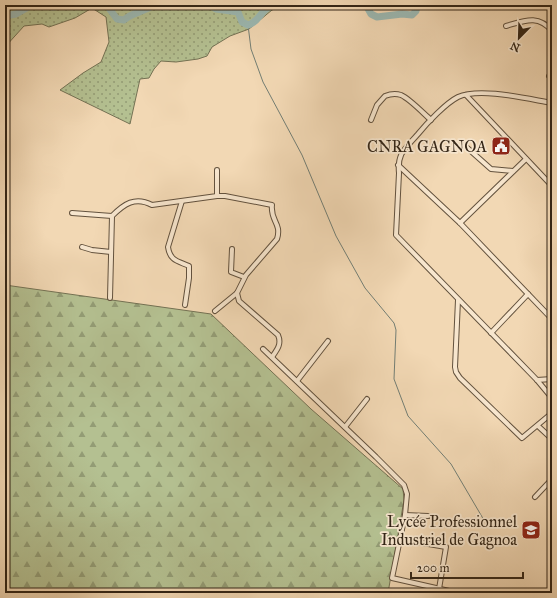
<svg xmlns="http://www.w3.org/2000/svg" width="557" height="598" font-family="'IM FELL Great Primer',serif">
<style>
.grass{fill:url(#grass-dots);stroke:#747254}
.forest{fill:url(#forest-firs);stroke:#747254}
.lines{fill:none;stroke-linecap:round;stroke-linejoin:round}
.stream{stroke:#727e74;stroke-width:1}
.river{stroke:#9cb9b3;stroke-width:7}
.minor-casing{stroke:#63523e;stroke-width:6}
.minor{stroke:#f7e6ce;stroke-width:4}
.labels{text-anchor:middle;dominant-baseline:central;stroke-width:3.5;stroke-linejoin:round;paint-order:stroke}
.poi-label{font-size:16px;fill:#332516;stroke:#f7e6ce;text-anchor:end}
</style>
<defs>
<pattern id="grass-dots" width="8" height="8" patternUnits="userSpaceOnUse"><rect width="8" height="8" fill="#b4c091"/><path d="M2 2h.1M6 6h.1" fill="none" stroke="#939c75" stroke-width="1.8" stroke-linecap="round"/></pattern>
<pattern id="forest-firs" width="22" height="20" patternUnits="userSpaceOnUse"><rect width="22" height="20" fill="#b4c091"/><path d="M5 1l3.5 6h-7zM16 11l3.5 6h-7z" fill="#939c75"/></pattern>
</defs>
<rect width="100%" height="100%" fill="#f2d8b4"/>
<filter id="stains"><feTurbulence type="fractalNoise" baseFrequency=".005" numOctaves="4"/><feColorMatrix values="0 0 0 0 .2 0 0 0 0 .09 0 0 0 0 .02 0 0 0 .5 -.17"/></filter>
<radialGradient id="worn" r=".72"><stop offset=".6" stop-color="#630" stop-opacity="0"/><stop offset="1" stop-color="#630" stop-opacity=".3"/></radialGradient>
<path class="grass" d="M20,5H287L272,10L249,29L230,36L212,47L207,56L198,59L176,62L161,61L154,69L149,78L140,79L130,124L60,90L83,73L101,62L109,42L106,17L92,8L75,18L49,27L42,24L24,26L5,47V10Z"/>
<path class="forest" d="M5,285L211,314L311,409L403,489L404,500L388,593H5Z"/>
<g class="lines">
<path class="stream" d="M248,25L251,49L263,82L302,155L336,236L365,288L394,323L396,330L394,379L408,416L451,464L488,527"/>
<g class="river">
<path d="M42,5L53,7L68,5"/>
<path d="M105,5L108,7L117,19L124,20C133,12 144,12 154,5"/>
<path d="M163,5L168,6L176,5"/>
<path d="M209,5L216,9L238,12L242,22L248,25C260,22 260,9 274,5"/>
<path d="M366,5L371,14L377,17L402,14L412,15L416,11L417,5"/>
<path d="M5,16L16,14L32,5"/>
</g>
<defs>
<g id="minor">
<path d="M506,26C524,21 538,14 552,31"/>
<path d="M549,76L552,77"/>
<path d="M466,95L552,186"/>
<path d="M552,103C528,99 480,87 458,97C446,103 427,123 418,134C405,149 397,153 399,173L396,235L537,380L552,398"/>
<path d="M371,120L377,105L385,96C390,94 395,93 401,95C410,99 423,113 431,120"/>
<path d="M464,145L491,169L513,171"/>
<path d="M398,165L460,223L552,319"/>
<path d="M182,201L168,247C170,261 178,261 189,266V278L185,305"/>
<path d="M72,213L112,216"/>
<path d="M460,223L526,159"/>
<path d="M82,247L92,250L111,252"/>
<path d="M232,249L231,272L244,277"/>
<path d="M237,293L239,301L278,335C282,344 277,350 272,357"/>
<path d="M110,298L112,216C124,204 135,196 152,205L217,196V170"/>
<path d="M458,300L455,367L456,372L460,378L522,438L552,413"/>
<path d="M215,311L237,293L246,275L277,239C282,223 270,221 272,205L225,196H217"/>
<path d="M491,333L528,294"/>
<path d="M263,349L376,457L404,485L407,494L405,515L392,578L458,593"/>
<path d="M537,380L552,379"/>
<path d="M297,381L328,341"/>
<path d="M538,426L552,439"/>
<path d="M345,427L367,399"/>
<path d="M535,497L552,479"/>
<path d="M405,515L428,516"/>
<path d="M399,539L446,547L439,589"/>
</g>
</defs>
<use href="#minor" class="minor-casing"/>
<use href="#minor" class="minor"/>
</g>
<defs>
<symbol id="civic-square" viewBox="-11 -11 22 22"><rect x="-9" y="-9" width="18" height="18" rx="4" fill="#8f2418" stroke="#f7e6ce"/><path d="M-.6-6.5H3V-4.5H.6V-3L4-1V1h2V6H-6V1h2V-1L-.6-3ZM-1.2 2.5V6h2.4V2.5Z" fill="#fff"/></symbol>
<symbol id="school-square" viewBox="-11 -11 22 22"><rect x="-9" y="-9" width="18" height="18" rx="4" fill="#8f2418" stroke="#f7e6ce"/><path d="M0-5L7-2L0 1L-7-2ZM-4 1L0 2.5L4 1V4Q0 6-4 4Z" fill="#fff"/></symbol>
</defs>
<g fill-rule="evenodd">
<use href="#civic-square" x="490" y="135" width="22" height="22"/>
<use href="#school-square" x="520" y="519" width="22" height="22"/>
</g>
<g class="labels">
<g class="poi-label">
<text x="487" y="146">CNRA GAGNOA</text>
<text x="517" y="521">Lycée Professionnel<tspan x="517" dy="18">Industriel de Gagnoa</tspan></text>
</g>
</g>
<rect width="557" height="598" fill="none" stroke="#f2d8b4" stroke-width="20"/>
<rect x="6" y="6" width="545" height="586" fill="none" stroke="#332516" stroke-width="2"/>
<rect x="10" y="10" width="537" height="578" fill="none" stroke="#332516"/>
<g transform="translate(519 38) rotate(203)" stroke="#f7e6ce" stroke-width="3" paint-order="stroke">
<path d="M0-3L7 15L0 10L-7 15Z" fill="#332516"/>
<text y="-6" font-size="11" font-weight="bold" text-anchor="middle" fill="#332516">N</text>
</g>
<path d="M411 572v6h112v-6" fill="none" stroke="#332516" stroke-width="2"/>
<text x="417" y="572" font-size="12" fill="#332516" stroke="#f7e6ce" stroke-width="3" paint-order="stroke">200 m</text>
<rect width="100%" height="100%" filter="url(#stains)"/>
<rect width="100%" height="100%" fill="url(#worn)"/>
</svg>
